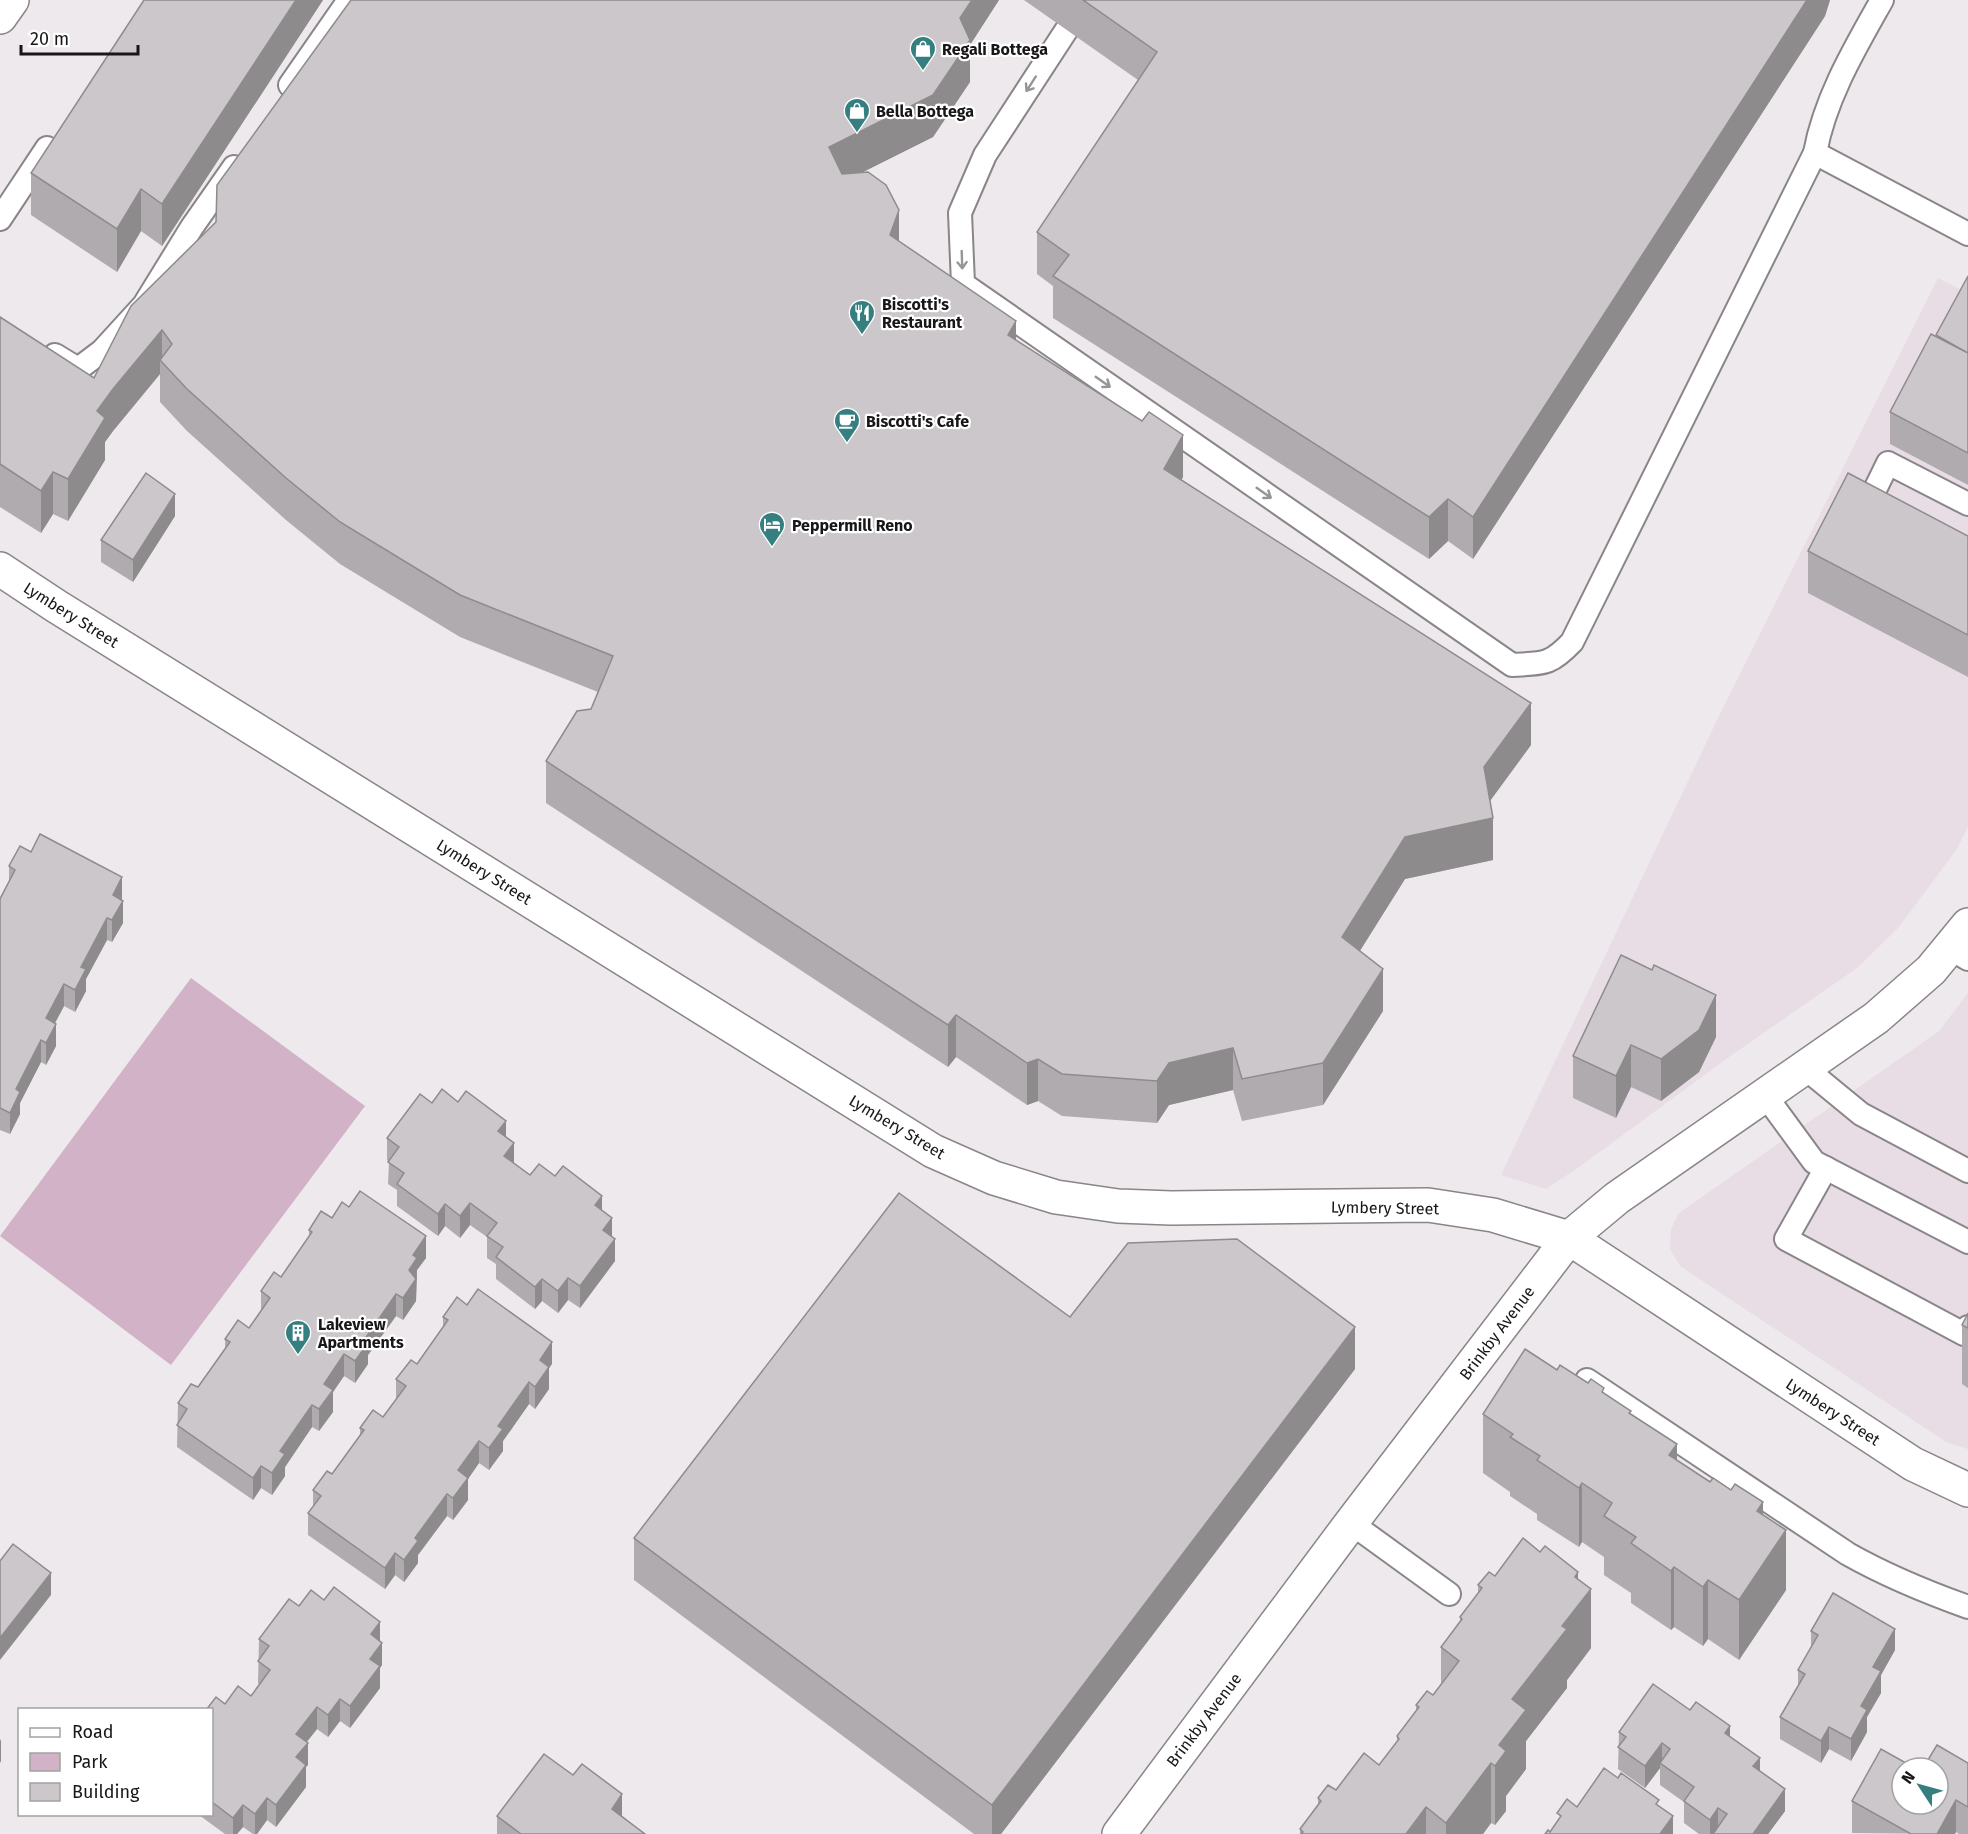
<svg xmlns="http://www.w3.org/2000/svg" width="1968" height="1834" font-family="'Fira Sans',sans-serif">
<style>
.built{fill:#e9dde5}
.green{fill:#d1b2c7}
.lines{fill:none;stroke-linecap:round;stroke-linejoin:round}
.lane-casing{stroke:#898588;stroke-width:26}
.street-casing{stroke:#898588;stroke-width:36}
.secondary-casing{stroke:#898588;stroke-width:36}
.lane{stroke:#fff;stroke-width:22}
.street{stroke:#fff;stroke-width:33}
.secondary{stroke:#fff;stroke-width:33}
.wall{fill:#afabae}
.shaded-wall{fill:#8e8b8d}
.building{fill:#cbc7ca;stroke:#8e8b8d;stroke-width:1.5}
.oneway{stroke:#979697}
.labels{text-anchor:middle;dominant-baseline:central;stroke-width:4.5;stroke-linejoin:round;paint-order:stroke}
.poi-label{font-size:16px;font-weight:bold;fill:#181617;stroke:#fff;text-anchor:start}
.street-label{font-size:16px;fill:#181617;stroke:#fff}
</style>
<rect width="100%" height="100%" fill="#ede9ec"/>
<g class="built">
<path d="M1938,278L1968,293V827L1957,849L1898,928L1857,968L1729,1057L1582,1165L1546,1189L1501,1175L1718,718Z"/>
<path d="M1968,993V1449L1946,1442L1680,1266L1670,1249L1671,1229L1679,1213L1939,1031Z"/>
</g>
<path class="green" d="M191,978L365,1106L171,1365L0,1236Z"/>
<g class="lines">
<defs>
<g id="lane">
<path d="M1086,0L985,155L960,213L963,284L1512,665C1543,663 1549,666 1572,642L1815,153"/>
<path d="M1882,0C1855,48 1825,98 1815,153L1968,234"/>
<path d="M290,85L349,0"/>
<path d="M0,219L47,148"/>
<path d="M55,355L78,369L102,351L144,305L192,227L234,167"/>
<path d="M1866,513L1864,512L1888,463L1968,504"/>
<path d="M1949,948L1968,959"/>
<path d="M1805,1068L1861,1114L1968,1171"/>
<path d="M1765,1095L1814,1162L1968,1242"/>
<path d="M1826,1168L1786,1239L1964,1334L1968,1327"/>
<path d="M1587,1380L1848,1554C1887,1576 1926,1592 1968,1607"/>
<path d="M1351,1523L1449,1594"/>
</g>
<path id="street" d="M0,17L12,0"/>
<g id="secondary">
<path d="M0,569L56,606L933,1151L994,1178L1056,1197L1118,1206L1171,1208L1428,1205L1493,1215L1569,1238L1913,1464L1968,1490"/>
<path d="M1119,1834L1351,1523L1569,1238L1617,1198L1876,1018L1931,970L1968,925"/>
</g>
</defs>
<use href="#lane" class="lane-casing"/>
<use href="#street" class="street-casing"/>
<use href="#secondary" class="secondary-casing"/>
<use href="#lane" class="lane"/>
<use href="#street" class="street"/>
<use href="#secondary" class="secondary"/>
</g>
<g class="wall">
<path d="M144,0H323L162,246L141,231L117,272L31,215V173Z"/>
<path d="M351,0H999L970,45V82L933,137L861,173L899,242L1016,340L1183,477L1181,479L1531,745L1490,801L1493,860L1405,879L1360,951L1383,1011L1323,1105L1242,1121L1233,1090L1169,1105L1157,1123L1062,1116L1038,1101L1027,1105L956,1057L948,1067L546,803V761L591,709L598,692L460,637L340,564L286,520L187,431L160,402V374L113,431L105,442V460L68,521L53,514L41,533L0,507V317L94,378L216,222Z"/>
<path d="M1024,0H1830L1825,16L1473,559L1448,541L1429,559L1053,318V286L1037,274V232L1138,80Z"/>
<path d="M1968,276V485L1890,444V412L1936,336Z"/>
<path d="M175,516L133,582L101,562V540Z"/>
<path d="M1968,536V677L1808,593V551Z"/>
<path d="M9,866L122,899L123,923L112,942L107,940L86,979V991L75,1012L64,1006L55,1023L56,1046L46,1065L41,1062L20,1103V1114L10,1134L0,1130V899L9,882Z"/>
<path d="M1621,955L1716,1037L1699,1072L1661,1101L1631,1087L1616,1118L1573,1098V1056Z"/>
<path d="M432,1103L506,1137L514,1163L530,1175L602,1210L612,1237L615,1261L580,1308L568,1300L558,1313L542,1301L535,1309L496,1279V1264L487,1258V1237L470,1225L460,1238L445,1226L438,1236L397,1206V1190L388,1184L389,1162L387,1160V1138Z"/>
<path d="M332,1218L426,1258L417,1270L416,1301L403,1320L396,1316L368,1355V1364L355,1383L344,1376L333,1392V1412L319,1431L312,1427L285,1467V1476L272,1495L261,1488L253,1500L177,1447L178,1403L198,1387L225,1348V1339L249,1328L261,1311V1291L281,1277L309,1236V1230Z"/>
<path d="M1968,1313V1388L1962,1384V1325Z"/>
<path d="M443,1317L552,1364L549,1368V1389L535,1409L529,1404L503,1441V1451L489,1470L479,1463L468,1479V1500L453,1520L447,1516L418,1555V1563L404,1582L395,1575L385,1589L308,1535V1513L313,1507V1490L332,1474L360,1437V1428L383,1417L396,1399V1379L417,1364L443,1327Z"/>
<path d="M1070,1317L1355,1369L1001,1834H974L634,1580V1538Z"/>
<path d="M1557,1370L1604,1394L1631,1414L1677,1460L1763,1515L1786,1590L1739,1660L1708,1639L1703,1646L1674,1627L1671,1630L1631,1603V1593L1604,1575V1557L1582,1542L1579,1547L1537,1520V1514L1510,1496V1492L1483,1473V1414Z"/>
<path d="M1495,1576L1578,1579L1591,1648L1567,1680V1688L1526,1741V1769L1506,1796V1811L1495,1825L1491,1823L1483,1834H1300V1829L1318,1805V1798L1336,1790L1379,1765L1397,1742V1736L1416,1711V1705L1433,1695L1441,1684V1647L1460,1622V1617L1478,1594V1585Z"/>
<path d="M299,1606L380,1641L382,1665L380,1668V1688L350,1728L340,1721L328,1737L317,1729L307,1742L308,1765L306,1767V1787L276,1827L267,1820L257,1834H253L243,1827L237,1834H225L199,1815H212V1710L225,1704L251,1696L259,1684L258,1683L259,1639Z"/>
<path d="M1811,1631L1895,1650L1881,1675V1693L1867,1717V1732L1851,1761L1829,1749L1821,1763L1780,1739V1717L1798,1687V1670L1811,1648Z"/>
<path d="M1690,1710L1730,1737L1760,1771L1785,1811L1768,1834H1699L1684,1823V1802L1660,1785V1768L1645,1788L1618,1769L1619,1732Z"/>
<path d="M1968,1763V1834H1959L1956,1832L1955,1834L1852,1833V1801L1902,1804Z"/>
<path d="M497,1816H622L645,1834H497Z"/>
</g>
<g class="shaded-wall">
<path d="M296,0H323L162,246V204Z"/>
<path d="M972,0H999L970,45V82L933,137L829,189V147L960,18Z"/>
<path d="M1807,0H1830L1825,16L1473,559V517Z"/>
<path d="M141,189V231L117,272V229Z"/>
<path d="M899,210V253L890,235Z"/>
<path d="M1016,321V363L1008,335Z"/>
<path d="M162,330V361L160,360V374L113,431L105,442V460L68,521V479L97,411L113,389Z"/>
<path d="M1183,435V477L1164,511V469Z"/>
<path d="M53,472V514L41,533V491Z"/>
<path d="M175,494V516L133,582V560Z"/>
<path d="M1448,499V541L1429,559V517Z"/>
<path d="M1531,703V745L1484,809V767Z"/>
<path d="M1493,818V860L1405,879L1342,979V937L1405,837Z"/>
<path d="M122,877V899L113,917V895Z"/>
<path d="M123,901V923L112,942V920Z"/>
<path d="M107,918V940L86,979V991L75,1012V990L81,967Z"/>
<path d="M1383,969V1011L1323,1105V1063Z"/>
<path d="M64,984V1006L46,1040V1018Z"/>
<path d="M1716,995V1037L1699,1072L1661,1101V1059Z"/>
<path d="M956,1015V1057L948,1067V1025Z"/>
<path d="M56,1024V1046L46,1065V1043Z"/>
<path d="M41,1040V1062L20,1103V1114L10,1134V1113L16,1089Z"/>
<path d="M1631,1045V1087L1616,1118V1076Z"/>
<path d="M1233,1048V1090L1169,1105L1157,1123V1081L1169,1063Z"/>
<path d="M1038,1059V1101L1027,1105V1063Z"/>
<path d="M506,1121V1143L498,1131Z"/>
<path d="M514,1143V1165L504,1156Z"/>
<path d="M602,1196V1217L595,1205Z"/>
<path d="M470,1203V1225L460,1238V1216Z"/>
<path d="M445,1204V1226L438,1236V1214Z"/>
<path d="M612,1218V1239L603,1230Z"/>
<path d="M426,1236V1258L417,1270L416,1301L403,1320V1298L413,1255Z"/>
<path d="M615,1239V1261L580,1308V1286Z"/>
<path d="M568,1278V1300L558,1313V1291Z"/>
<path d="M542,1279V1301L535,1309V1287Z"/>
<path d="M396,1294V1316L368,1355V1364L355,1383V1361L364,1340Z"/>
<path d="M1355,1327V1369L1001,1834H992V1805Z"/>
<path d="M552,1342V1364L549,1368V1389L535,1409V1387L540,1360Z"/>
<path d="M344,1354V1376L333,1392V1412L319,1431V1409L324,1384Z"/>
<path d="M529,1382V1404L503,1441V1451L489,1470V1448L498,1426Z"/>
<path d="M312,1405V1427L285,1467V1476L272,1495V1473L280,1451Z"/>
<path d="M479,1441V1463L468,1479V1500L453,1520V1498L458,1470Z"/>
<path d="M1677,1444V1504L1669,1455Z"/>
<path d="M261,1466V1488L253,1500V1478Z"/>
<path d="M1582,1483V1542L1579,1547V1488Z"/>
<path d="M447,1494V1516L418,1555V1563L404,1582V1560L415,1538Z"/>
<path d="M1763,1502V1562L1757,1511Z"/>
<path d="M1786,1530V1590L1739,1660V1600Z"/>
<path d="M395,1553V1575L385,1589V1568Z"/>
<path d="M1674,1567V1627L1671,1630V1571Z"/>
<path d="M1578,1572V1605L1591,1589V1648L1567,1680V1688L1526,1741V1769L1506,1796V1811L1495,1825V1766L1499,1745L1512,1699L1562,1626L1575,1577Z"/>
<path d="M51,1573V1595L0,1660V1638Z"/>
<path d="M1708,1580V1639L1703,1646V1587Z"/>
<path d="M380,1622V1644L371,1634Z"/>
<path d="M1895,1629V1650L1881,1675V1693L1867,1717V1732L1851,1761V1739L1873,1667Z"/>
<path d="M382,1643V1665L380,1668V1688L350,1728V1706L370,1659Z"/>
<path d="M340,1699V1721L328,1737V1715Z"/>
<path d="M317,1707V1729L296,1755V1734Z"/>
<path d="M1730,1726V1748L1725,1733Z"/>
<path d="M1829,1727V1749L1821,1763V1741Z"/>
<path d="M1,1739V1761L0,1763V1741Z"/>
<path d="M308,1743V1765L306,1767V1787L276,1827V1805L296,1757Z"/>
<path d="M1662,1743V1765L1660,1763V1768L1645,1788V1766Z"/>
<path d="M1760,1758V1780L1753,1766Z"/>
<path d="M1491,1763V1823L1483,1834H1446V1823Z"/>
<path d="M1785,1789V1811L1768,1834H1753Z"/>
<path d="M622,1794V1816L612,1831V1809Z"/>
<path d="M267,1798V1820L257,1834H255V1814Z"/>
<path d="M1956,1800V1832L1955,1834H1937Z"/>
<path d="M243,1805V1827L237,1834H233V1818Z"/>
<path d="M1426,1807V1834H1406Z"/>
<path d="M1718,1808V1829L1715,1834H1710V1820Z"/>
<path d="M1673,1816V1834H1660Z"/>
</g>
<g class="building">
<path d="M144,0H296L162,204L141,189L117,229L31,173Z"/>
<path d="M351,0H972L960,18L970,40L933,95L829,147L842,174L868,172L886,185L899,210L890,235L1016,321L1008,335L1142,421L1149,412L1183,435L1164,469L1531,703L1484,767L1493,818L1405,837L1342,937L1383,969L1323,1063L1242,1079L1233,1048L1169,1063L1157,1081L1062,1074L1038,1059L1027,1063L956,1015L948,1025L546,761L577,711L591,709L613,656L460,595L340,522L286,478L187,389L160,360L172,344L162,330L113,389L97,411L105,418L68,479L53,472L41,491L0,464V317L94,378L131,306L216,222L217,185Z"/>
<path d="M1083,0H1807L1473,517L1448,499L1429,517L1053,276L1069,255L1037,232L1157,52Z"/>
<path d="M1968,276V353L1936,335Z"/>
<path d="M1931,334L1968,353V453L1890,412Z"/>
<path d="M146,473L175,494L133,560L101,540Z"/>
<path d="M1848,473L1968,536V635L1808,551Z"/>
<path d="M40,834L122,877L113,895L123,901L112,920L107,918L81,967L86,969L75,990L64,984L46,1018L56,1024L46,1043L41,1040L16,1089L20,1092L10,1113L0,1108V899L15,870L9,866L20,846L31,852Z"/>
<path d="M1621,955L1652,970L1654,965L1716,995L1699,1030L1661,1059L1631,1045L1616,1076L1573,1056Z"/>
<path d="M442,1089L458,1102L466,1091L506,1121L498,1131L514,1143L504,1156L530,1175L539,1164L555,1176L563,1166L602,1196L595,1205L612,1218L603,1230L615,1239L580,1286L568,1278L558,1291L542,1279L535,1287L496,1257L503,1247L487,1236L497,1223L470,1203L460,1216L445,1204L438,1214L397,1184L404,1173L388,1162L399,1147L387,1138L420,1094L432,1103Z"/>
<path d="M360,1191L426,1236L413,1255L417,1258L409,1270L416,1279L403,1298L396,1294L364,1340L368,1343L355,1361L344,1354L324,1384L333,1390L319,1409L312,1405L280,1451L285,1454L272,1473L261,1466L253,1478L177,1425L187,1409L178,1403L191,1384L198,1387L230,1342L225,1339L238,1320L249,1328L270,1298L261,1291L274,1272L281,1277L312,1232L309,1230L321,1211L332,1218L342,1202L349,1207Z"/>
<path d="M899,1193L1070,1317L1128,1243L1237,1239L1355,1327L992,1805L634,1538Z"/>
<path d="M478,1289L552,1342L540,1360L549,1367L535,1387L529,1382L498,1426L503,1429L489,1448L479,1441L458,1470L468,1478L453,1498L447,1494L415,1538L418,1541L404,1560L395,1553L385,1568L308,1513L321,1496L313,1490L327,1471L332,1474L364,1430L360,1428L373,1410L383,1417L406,1386L396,1379L411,1360L417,1364L448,1320L443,1317L457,1297L467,1305Z"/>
<path d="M1968,1313V1328L1962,1325Z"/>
<path d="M1525,1349L1557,1370L1560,1365L1588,1383L1591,1379L1604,1388L1602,1392L1631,1411L1629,1413L1677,1444L1669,1455L1710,1482L1713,1478L1731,1490L1735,1484L1763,1502L1757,1511L1786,1530L1739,1600L1708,1580L1703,1587L1674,1567L1671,1571L1631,1543L1636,1537L1604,1516L1612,1503L1582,1483L1579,1488L1537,1460L1540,1456L1510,1437L1513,1434L1483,1414Z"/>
<path d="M1523,1538L1540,1552L1545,1546L1578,1572L1575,1577L1591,1589L1562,1626L1567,1629L1512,1699L1526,1710L1499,1745L1506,1751L1495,1766L1491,1763L1446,1823L1426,1807L1406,1834H1301L1303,1832L1300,1829L1321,1801L1318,1798L1328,1785L1336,1790L1364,1753L1379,1765L1399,1739L1397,1736L1419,1707L1416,1705L1427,1691L1433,1695L1459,1661L1441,1647L1462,1619L1460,1617L1482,1588L1478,1585L1489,1572L1495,1576Z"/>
<path d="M13,1544L51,1573L0,1638V1561Z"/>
<path d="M334,1587L380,1622L371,1634L382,1643L370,1659L380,1666L350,1706L340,1699L328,1715L317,1707L296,1734L308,1743L296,1757L306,1765L276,1805L267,1798L255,1814L243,1805L233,1818L212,1802V1710H206L216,1697L225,1704L238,1686L251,1696L270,1670L258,1661L269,1646L259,1639L289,1599L299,1606L311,1590L324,1600Z"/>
<path d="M1833,1593L1895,1629L1873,1667L1881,1671L1861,1706L1867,1710L1851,1739L1829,1727L1821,1741L1780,1717L1805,1674L1798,1670L1818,1635L1811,1631Z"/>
<path d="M1653,1684L1690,1710L1696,1702L1730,1726L1725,1733L1760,1758L1753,1766L1785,1789L1753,1834H1713L1727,1814L1718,1808L1710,1820L1684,1801L1694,1787L1660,1763L1670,1749L1662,1743L1645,1766L1618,1747L1626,1737L1619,1732Z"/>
<path d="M1937,1745L1968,1763V1807L1956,1800L1937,1834H1911L1852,1801L1881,1749L1915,1768H1902V1804H1938V1768H1923Z"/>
<path d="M544,1754L573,1775L582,1764L622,1794L612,1809L645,1834H521L497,1816Z"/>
<path d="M1604,1768L1618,1778L1621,1773L1659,1800L1656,1804L1673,1816L1660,1834H1545L1548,1830L1550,1832L1561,1816L1557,1813L1567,1799L1577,1807Z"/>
</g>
<defs><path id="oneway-shaft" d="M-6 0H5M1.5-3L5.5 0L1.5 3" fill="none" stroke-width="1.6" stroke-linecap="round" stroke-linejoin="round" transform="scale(1.5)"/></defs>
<g class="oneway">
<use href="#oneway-shaft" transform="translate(1031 84) rotate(123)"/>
<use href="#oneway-shaft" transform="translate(962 260) rotate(88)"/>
<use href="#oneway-shaft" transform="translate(1103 382) rotate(35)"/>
<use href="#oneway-shaft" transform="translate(1264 493) rotate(35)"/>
</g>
<defs>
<symbol id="shop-pin" viewBox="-11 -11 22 30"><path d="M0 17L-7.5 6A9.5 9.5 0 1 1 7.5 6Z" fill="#367f81" stroke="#fff"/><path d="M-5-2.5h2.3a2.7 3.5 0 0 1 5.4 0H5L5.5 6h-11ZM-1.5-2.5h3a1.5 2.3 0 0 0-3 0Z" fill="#fff"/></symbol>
<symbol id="restaurant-pin" viewBox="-11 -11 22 30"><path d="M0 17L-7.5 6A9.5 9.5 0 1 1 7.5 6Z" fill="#367f81" stroke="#fff"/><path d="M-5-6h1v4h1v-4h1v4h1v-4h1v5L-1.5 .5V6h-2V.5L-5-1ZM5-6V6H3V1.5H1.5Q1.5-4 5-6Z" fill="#fff"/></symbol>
<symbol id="cafe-pin" viewBox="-11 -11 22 30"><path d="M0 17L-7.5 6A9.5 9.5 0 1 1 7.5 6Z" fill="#367f81" stroke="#fff"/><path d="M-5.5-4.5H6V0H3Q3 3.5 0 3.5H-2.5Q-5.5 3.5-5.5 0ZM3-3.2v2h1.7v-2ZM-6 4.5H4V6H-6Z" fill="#fff"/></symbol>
<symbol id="hotel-pin" viewBox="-11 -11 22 30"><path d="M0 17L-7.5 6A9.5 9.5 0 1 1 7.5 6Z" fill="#367f81" stroke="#fff"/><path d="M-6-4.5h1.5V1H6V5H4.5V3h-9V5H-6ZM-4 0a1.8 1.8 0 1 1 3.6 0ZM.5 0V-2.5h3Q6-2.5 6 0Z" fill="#fff"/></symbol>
<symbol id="building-pin" viewBox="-11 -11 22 30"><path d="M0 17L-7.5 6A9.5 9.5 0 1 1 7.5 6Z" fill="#367f81" stroke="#fff"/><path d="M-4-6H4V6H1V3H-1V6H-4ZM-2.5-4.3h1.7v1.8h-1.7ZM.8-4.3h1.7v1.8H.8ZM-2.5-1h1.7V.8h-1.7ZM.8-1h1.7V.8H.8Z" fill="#fff"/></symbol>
</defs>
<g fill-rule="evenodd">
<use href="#shop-pin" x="908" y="34" width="30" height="40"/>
<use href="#shop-pin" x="842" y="96" width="30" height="40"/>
<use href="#restaurant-pin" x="847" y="298" width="30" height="40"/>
<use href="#cafe-pin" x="832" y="406" width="30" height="40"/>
<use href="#hotel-pin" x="757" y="510" width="30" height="40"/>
<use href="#building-pin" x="283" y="1318" width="30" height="40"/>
</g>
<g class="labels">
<g class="poi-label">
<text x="942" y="49">Regali Bottega</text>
<text x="876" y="111">Bella Bottega</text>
<text x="882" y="304">Biscotti's<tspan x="882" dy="18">Restaurant</tspan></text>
<text x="866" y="421">Biscotti's Cafe</text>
<text x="792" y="525">Peppermill Reno</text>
<text x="318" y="1324">Lakeview<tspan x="318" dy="18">Apartments</tspan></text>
</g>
<g class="street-label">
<text transform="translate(71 615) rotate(32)">Lymbery Street</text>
<text transform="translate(484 872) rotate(32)">Lymbery Street</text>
<text transform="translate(897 1127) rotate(31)">Lymbery Street</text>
<text transform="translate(1385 1208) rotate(1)">Lymbery Street</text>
<text transform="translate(1497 1333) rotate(-53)">Brinkby Avenue</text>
<text transform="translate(1833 1412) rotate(33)">Lymbery Street</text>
<text transform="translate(1204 1720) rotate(-53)">Brinkby Avenue</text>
</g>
</g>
<rect x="18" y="1708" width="195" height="108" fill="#ffffff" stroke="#a3a2a2" stroke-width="1.5"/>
<rect x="30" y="1728" width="30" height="9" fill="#ffffff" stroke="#a3a2a2" stroke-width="1.5"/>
<text x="72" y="1738" font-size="18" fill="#181617">Road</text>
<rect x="30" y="1753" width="30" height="18" fill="#d1b2c7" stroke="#a3a2a2" stroke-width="1.5"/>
<text x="72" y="1768" font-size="18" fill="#181617">Park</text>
<rect x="30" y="1783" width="30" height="18" fill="#cbc7ca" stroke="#a3a2a2" stroke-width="1.5"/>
<text x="72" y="1798" font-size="18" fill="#181617">Building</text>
<g transform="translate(1920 1786) rotate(306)"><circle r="28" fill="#ffffff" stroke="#a3a2a2" stroke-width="1.5"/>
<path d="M0-4.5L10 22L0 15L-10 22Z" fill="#367f81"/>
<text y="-9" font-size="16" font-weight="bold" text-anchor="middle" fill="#181617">N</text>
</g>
<path d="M21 45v9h117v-9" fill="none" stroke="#181617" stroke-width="3"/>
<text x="30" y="45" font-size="18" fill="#181617" stroke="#ffffff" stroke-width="4.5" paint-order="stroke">20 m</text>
</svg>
